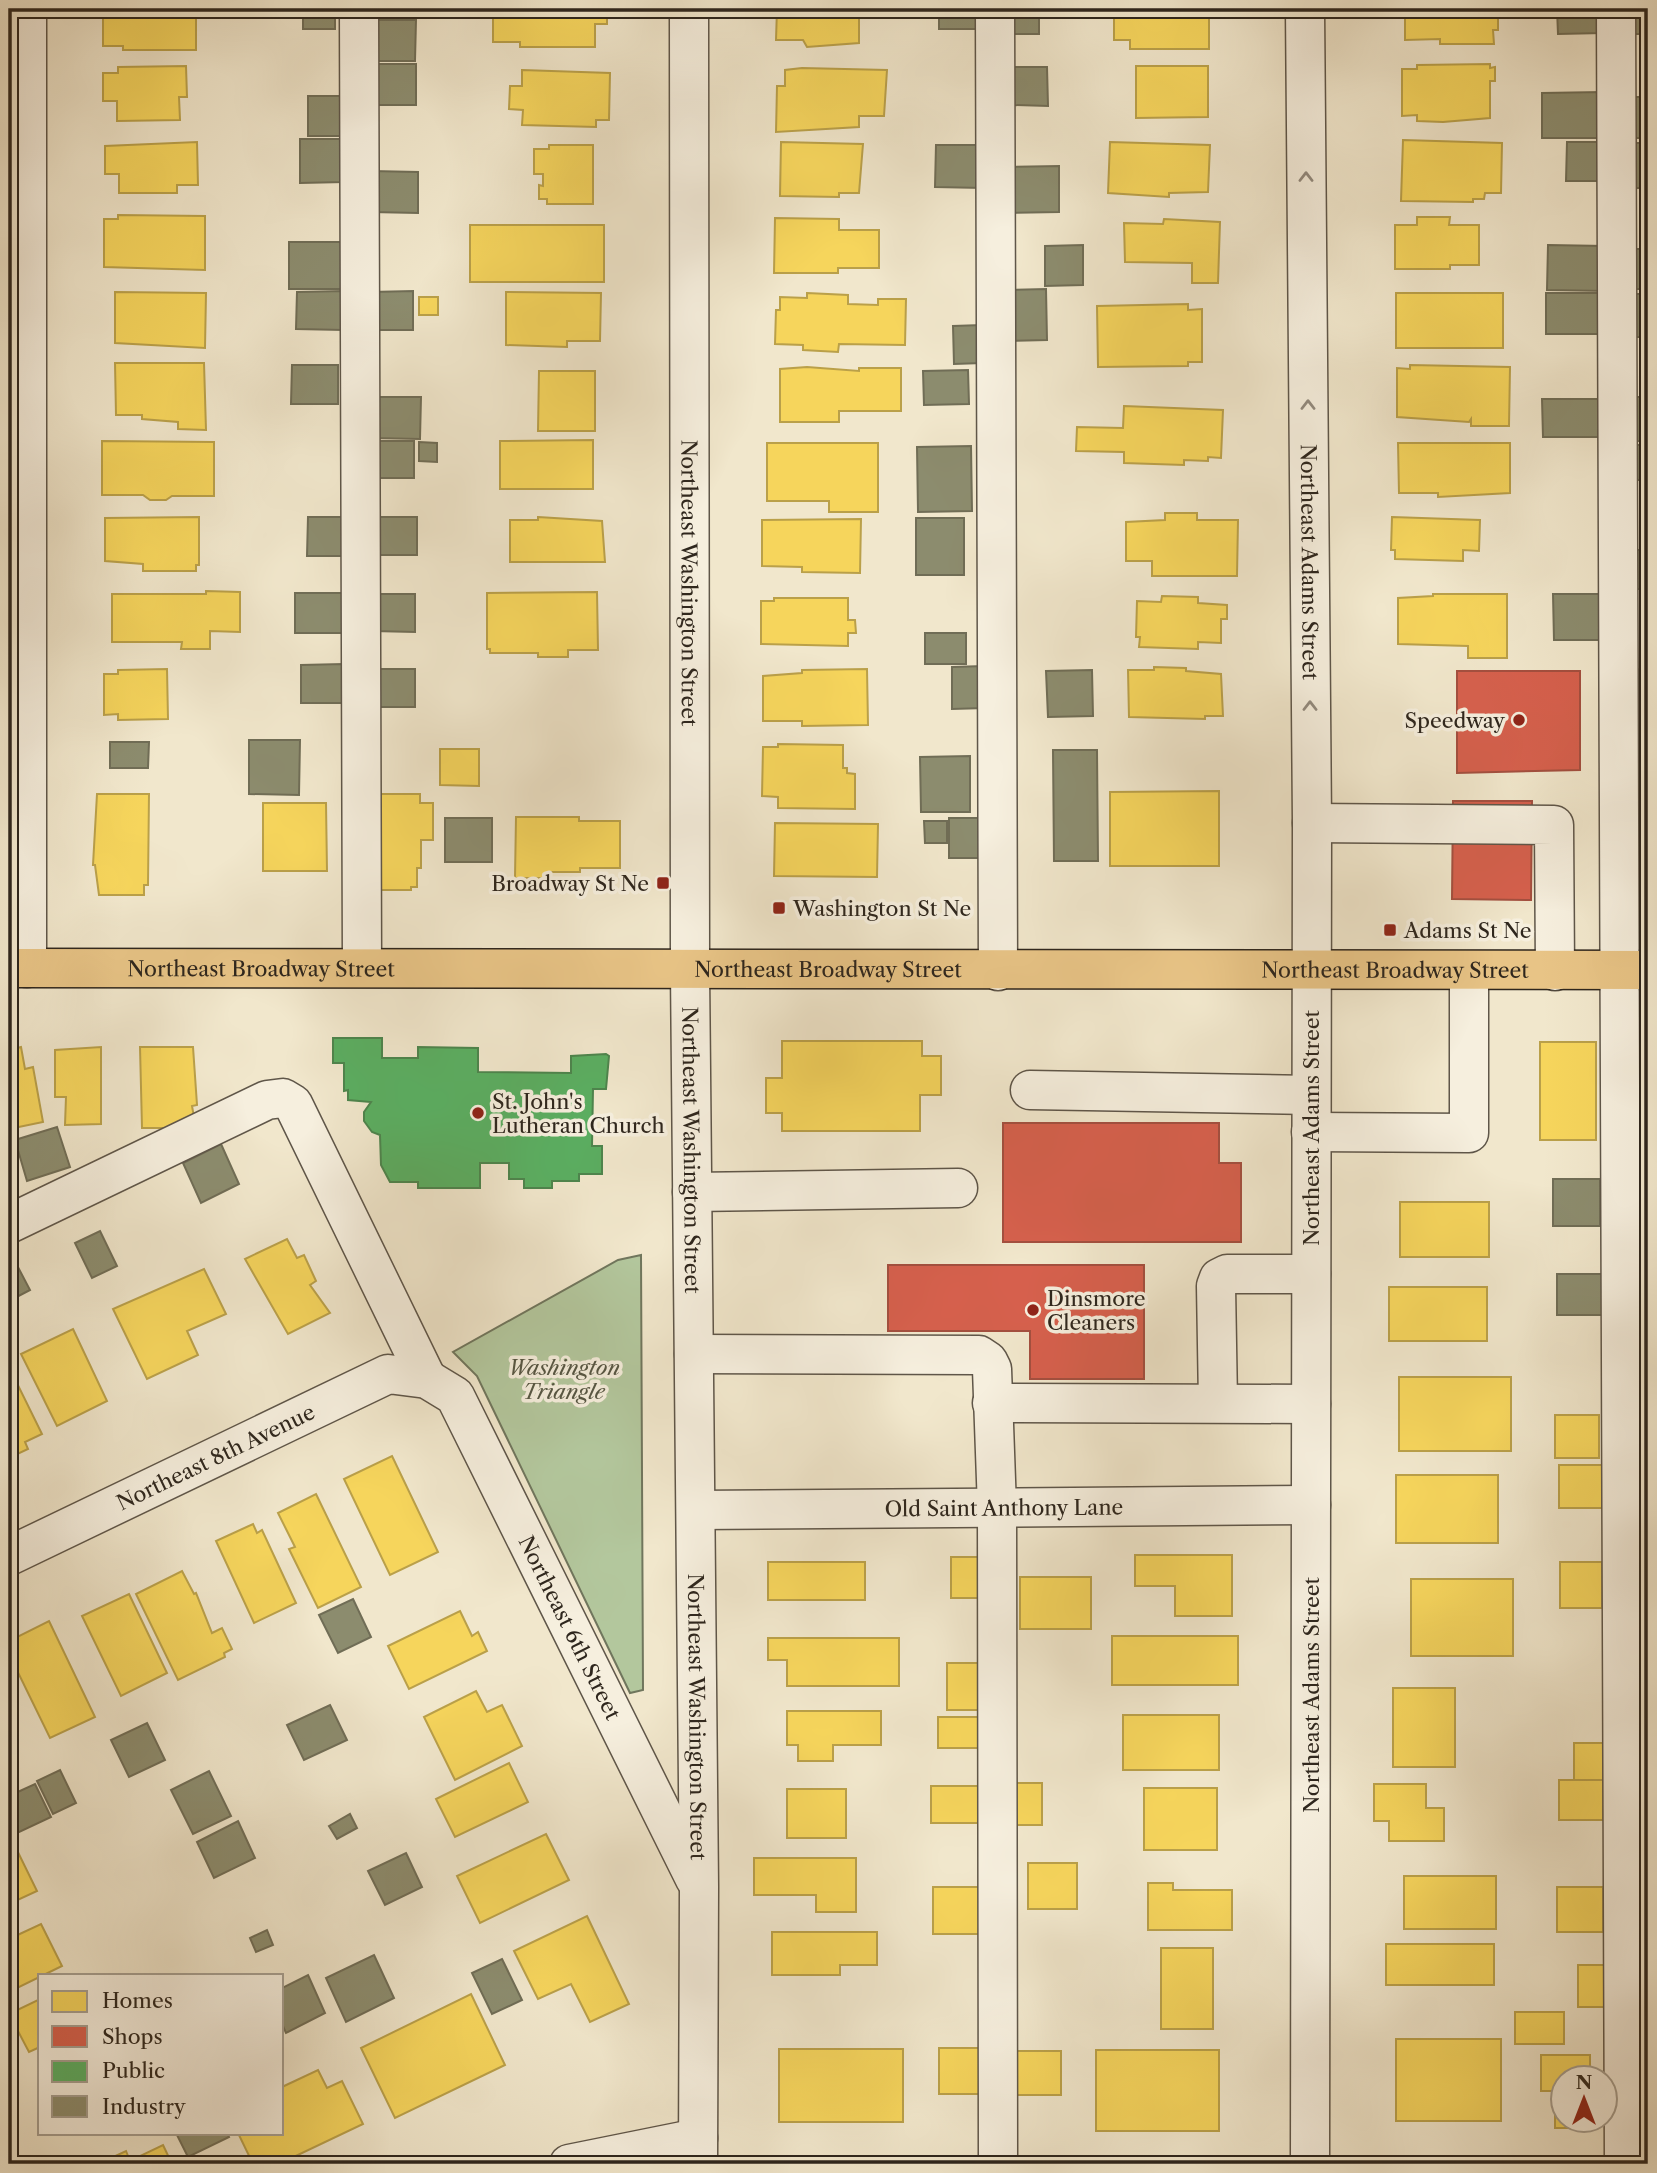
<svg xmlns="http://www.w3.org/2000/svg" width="1657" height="2173" font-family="'Libre Caslon Text',serif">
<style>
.green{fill:#b3c79d;stroke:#70765d;stroke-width:2}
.homes{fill:#f6d55c;stroke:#baa049;stroke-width:2}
.shops{fill:#d6604d;stroke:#a44f3f;stroke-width:2}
.public{fill:#5aae61;stroke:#4d854d;stroke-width:2}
.industry{fill:#8c8c6e;stroke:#706d56;stroke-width:2}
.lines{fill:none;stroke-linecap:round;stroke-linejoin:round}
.minor-casing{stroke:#5f5649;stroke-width:41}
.major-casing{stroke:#2e261d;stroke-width:41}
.minor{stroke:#f6efde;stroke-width:38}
.major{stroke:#e8c486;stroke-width:38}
.oneway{stroke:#928a7e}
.poi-dot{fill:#8f2418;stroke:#f6efde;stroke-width:2.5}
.labels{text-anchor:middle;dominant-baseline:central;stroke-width:7;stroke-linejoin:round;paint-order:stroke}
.street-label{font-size:21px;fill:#2e261d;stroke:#f6efde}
.poi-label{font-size:21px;fill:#2e261d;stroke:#f6efde;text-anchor:start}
.park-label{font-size:21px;font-style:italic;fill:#565643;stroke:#f6efde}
</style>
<rect width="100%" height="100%" fill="#f1e7cc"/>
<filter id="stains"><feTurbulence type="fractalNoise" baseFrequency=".00286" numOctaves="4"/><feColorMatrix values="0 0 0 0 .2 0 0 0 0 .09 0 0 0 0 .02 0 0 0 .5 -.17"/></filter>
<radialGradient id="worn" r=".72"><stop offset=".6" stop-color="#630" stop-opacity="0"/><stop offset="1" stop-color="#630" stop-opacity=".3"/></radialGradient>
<path class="green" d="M641,1255L643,1690L630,1693L477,1376L453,1352L618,1260Z"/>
<g class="homes">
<path d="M109,9H196V50H123V46H103V16H110Z"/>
<path d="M493,9H607V24H595V47H520V42H493Z"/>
<path d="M777,9H859V43L807,47L803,40H776Z"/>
<path d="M1114,9H1209V49H1130V40H1114Z"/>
<path d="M1405,9H1498V30H1493L1494,44H1440V39L1405,40Z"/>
<path d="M1490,64V68L1495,67V81H1490V118L1443,122L1417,121V115L1402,116V69H1417V65Z"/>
<path d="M186,66L187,97H179L180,120L117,121V101H103V73H118V67Z"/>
<path d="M1136,66H1208V117L1136,118Z"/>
<path d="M802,68L887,70L884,116H859V127L776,132L777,86H785V70Z"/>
<path d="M522,70L610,73L609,120H596V127L522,125L523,110L509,109L510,86H522Z"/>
<path d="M1403,140L1502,143L1501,193H1485L1484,199H1473V202L1401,201Z"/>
<path d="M197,142L198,185H177V193H119V174H105V146Z"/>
<path d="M781,142L863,144L859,193H839V197L780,196Z"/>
<path d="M1110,142L1210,145L1208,192L1169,193V197L1108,193Z"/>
<path d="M549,145H593V204H547V199H539V185L543,186V174H534V149H549Z"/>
<path d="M118,215L205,216V270L104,267V219H118Z"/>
<path d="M1417,217H1450L1449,225H1479V265H1450V269H1395V225H1417Z"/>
<path d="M775,218L839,219V230H879V268H838V273H774Z"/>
<path d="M1164,219L1220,222L1218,283H1192V263L1125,262L1124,223L1163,224Z"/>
<rect x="470" y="225" width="134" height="57"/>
<path d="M115,292L206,293L205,348L115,343Z"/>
<path d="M506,292L601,293L600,341H567V347L506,345Z"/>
<path d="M807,293L848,295V304L878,305V299H906L905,345L839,344L838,352L803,350V345L775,344L776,310H780V297L807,298Z"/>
<rect x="1396" y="293" width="107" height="55"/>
<rect x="419" y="297" width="19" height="18"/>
<path d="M1188,304V310L1202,309V362H1188V366L1098,367L1097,306Z"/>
<path d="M115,363H204L206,430L178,429V422L142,419V415H116Z"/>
<path d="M1410,365L1510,367L1509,426H1471V419L1469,422L1397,417V368L1410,369Z"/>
<path d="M807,367L859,371V368H901V411H839V422H780V369Z"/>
<path d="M539,371H595V431H538Z"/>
<path d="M1124,406L1223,410L1221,458L1208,457V461L1184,460V465L1124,463V452L1076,451L1077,427L1123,428Z"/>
<path d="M593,440V489H500V441Z"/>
<path d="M102,441L214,442V496H172L166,500H150L143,495H102Z"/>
<path d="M767,443H878V512H829V501H767Z"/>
<path d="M1398,443H1510V493L1438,497V493H1399Z"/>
<path d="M1165,513H1197V520H1238L1237,576H1152V561H1126V522L1165,520Z"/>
<path d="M199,517V565H196V571H143V564L105,561V518Z"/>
<path d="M538,517L602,521L605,562H510V520H538Z"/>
<path d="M1392,517L1480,520L1479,551L1463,550V561L1395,559V550H1391Z"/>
<path d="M861,519L860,573L802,572V567L762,566V520Z"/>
<path d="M206,591L240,592V632L210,631V649H181L182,642H112V594H206Z"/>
<path d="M597,592L598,650H568V657H538V653H490V649H487V593Z"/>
<path d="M1433,594H1507V658H1468V646L1398,644V598L1433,596Z"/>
<path d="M1162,596L1198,597V603L1227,605V619H1221V643L1198,642V649L1139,647L1140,637H1136L1137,601L1161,602Z"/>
<path d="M774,598H848V620H855L856,633H848V646L761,644V601H774Z"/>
<path d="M1154,667L1186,668V671L1221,674L1223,716H1205V719L1129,717L1128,670H1154Z"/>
<path d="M167,669L168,719L118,720V714L104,715V674H118V670Z"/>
<path d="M867,669L868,725L802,726V721H763V676L802,673V670Z"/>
<path d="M778,744L843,745V768H847V773L855,774V809L778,808V797L762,796L763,747H778Z"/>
<path d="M440,749H479V786L440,785Z"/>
<path d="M1219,791V866H1110V792Z"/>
<path d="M97,794H149L148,885H144V895H99L95,865H93Z"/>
<path d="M373,794H420V803H433V840H421V868H417V887H411V890H381V868H373Z"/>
<path d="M263,803H326L327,871H263Z"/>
<path d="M516,817H579V821H620V868H580V872H549V878H515Z"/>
<path d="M775,823L878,824L877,877L774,876Z"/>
<path d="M782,1041H922V1056H941V1095H920V1131H782V1113H766V1078H782Z"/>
<rect x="1540" y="1042" width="56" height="98"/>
<path d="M21,1047L25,1069L33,1067L43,1122L9,1129V1050Z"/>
<path d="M101,1047V1124L65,1125L66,1097H55V1050Z"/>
<path d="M140,1047H193L197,1105L192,1106L196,1128H142Z"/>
<rect x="1629" y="1056" width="19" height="47"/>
<rect x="1400" y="1202" width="89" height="55"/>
<path d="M287,1239L297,1258L304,1255L316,1281L310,1285L330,1313L288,1334L245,1259Z"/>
<path d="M204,1269L226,1314L187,1331L198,1355L147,1379L113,1309Z"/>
<rect x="1389" y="1287" width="98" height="54"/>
<path d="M73,1329L107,1401L57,1426L21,1354Z"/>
<rect x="1628" y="1335" width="20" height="44"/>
<path d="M9,1367L42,1434L25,1442L28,1449L9,1458Z"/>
<rect x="1399" y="1377" width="112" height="74"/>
<rect x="1555" y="1415" width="44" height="43"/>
<rect x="1628" y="1434" width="20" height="45"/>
<path d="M392,1456L438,1552L390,1575L344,1479Z"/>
<rect x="1559" y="1465" width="43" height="43"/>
<rect x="1396" y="1475" width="102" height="68"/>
<rect x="1628" y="1485" width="20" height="40"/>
<path d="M316,1494L361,1587L318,1608L289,1549L295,1547L278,1513Z"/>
<path d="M253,1524L257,1533L262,1530L296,1603L254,1623L216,1541Z"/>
<path d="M1135,1555H1232V1616H1175V1586H1135Z"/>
<rect x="951" y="1557" width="35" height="41"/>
<rect x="768" y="1562" width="97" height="38"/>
<rect x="1560" y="1562" width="42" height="46"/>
<path d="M182,1571L194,1594L196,1593L212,1633L222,1628L232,1649L224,1653L225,1657L178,1680L136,1594Z"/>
<rect x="1020" y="1577" width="71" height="52"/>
<rect x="1411" y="1579" width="102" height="77"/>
<path d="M129,1594L167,1673L121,1696L82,1616Z"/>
<path d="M460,1611L472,1636L478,1632L487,1651L409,1689L388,1646Z"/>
<path d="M49,1621L95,1717L50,1738L9,1654V1641Z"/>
<rect x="1630" y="1625" width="18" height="39"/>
<rect x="1112" y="1636" width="126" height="49"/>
<path d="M768,1638H899V1686H787V1660H768Z"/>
<rect x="947" y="1663" width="41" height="47"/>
<rect x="1393" y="1688" width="62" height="79"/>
<path d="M476,1691L487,1712L502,1705L522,1746L455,1780L424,1717Z"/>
<path d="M787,1711H881V1745H833V1761H798V1745H787Z"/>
<rect x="1123" y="1715" width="96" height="55"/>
<rect x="938" y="1717" width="42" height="31"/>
<rect x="1624" y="1738" width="24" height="43"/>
<rect x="1574" y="1743" width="29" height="37"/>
<path d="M509,1763L528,1802L455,1837L436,1799Z"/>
<rect x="1559" y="1780" width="44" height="40"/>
<rect x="1008" y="1783" width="34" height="42"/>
<path d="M1374,1784H1426V1808H1444V1841H1389V1821H1374Z"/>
<rect x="931" y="1786" width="55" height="37"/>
<rect x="1144" y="1788" width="73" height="62"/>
<rect x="787" y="1789" width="59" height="49"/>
<rect x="1644" y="1789" width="4" height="39"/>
<path d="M546,1834L569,1880L480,1923L457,1876Z"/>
<path d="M13,1842L37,1891L9,1904V1844Z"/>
<path d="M754,1858H856V1912H816V1895H754Z"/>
<rect x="1028" y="1863" width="49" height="46"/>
<rect x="1404" y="1876" width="92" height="53"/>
<rect x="1628" y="1878" width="20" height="50"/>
<path d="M1148,1883H1173V1890H1232V1930H1148Z"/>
<rect x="933" y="1887" width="51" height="47"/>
<rect x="1557" y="1887" width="46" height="45"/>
<path d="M587,1916L629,2004L590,2022L571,1984L538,1999L514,1951Z"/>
<path d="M41,1924L62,1966L9,1992V1939Z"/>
<path d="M772,1932H877V1965H840V1975H772Z"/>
<rect x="1386" y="1944" width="108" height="41"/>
<rect x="1161" y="1948" width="52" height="81"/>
<rect x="1578" y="1965" width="27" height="42"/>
<path d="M471,1994L505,2065L395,2118L361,2048Z"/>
<path d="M40,1999V2047L29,2052L9,2014Z"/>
<rect x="1515" y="2012" width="49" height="32"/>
<rect x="1631" y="2035" width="17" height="78"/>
<rect x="1396" y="2039" width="105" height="82"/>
<rect x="939" y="2048" width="47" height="46"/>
<rect x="779" y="2049" width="124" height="73"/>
<rect x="1096" y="2050" width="123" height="81"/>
<rect x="1015" y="2051" width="46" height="44"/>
<path d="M1541,2055H1590V2078H1562V2120H1597V2128H1555V2091H1541Z"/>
<path d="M318,2070L327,2088L342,2081L363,2124L279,2164H253L238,2133H282V2087Z"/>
<path d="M163,2145L172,2164H98L126,2151L130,2161Z"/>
</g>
<g class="shops">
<path d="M1457,671H1580V770L1457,773Z"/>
<path d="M1453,801H1532L1531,900L1452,899Z"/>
<path d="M1003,1123H1219V1163H1241V1242H1003Z"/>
<path d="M888,1265H1144V1379H1030V1331H888Z"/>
</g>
<path class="public" d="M333,1038H382V1058H418V1047L478,1048V1072L571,1073V1056L606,1054L609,1056L606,1089H593L592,1146H602V1174H579V1181H552V1188H524V1179H509V1163H480V1188H418V1182H390L381,1165L380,1135L372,1132L364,1121V1112L371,1102L348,1100V1090L344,1091V1063H333Z"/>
<g class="industry">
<rect x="303" y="9" width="32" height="20"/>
<rect x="939" y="9" width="44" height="20"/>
<rect x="1013" y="9" width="26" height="25"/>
<path d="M1557,9H1602L1603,33L1558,34Z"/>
<rect x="1628" y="9" width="20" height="25"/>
<path d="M371,20H416L415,61H371Z"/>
<rect x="378" y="64" width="38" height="41"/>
<path d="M1012,67H1047L1048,106L1012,105Z"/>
<path d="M1602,92V138H1542V93Z"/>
<rect x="308" y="96" width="34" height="40"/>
<rect x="1629" y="97" width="19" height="41"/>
<path d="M300,139H343L344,182L300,183Z"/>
<path d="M1567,142H1602V181H1566Z"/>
<rect x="1629" y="143" width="19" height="45"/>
<path d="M936,145H984L983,188L935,187Z"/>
<path d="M1059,166V212L1009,213L1008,167Z"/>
<path d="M371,171L418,172V213L371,212Z"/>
<path d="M289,242H344L343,289H289Z"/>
<path d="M1083,245V285L1045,286V246Z"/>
<path d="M1548,245L1605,246V291L1547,290Z"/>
<rect x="1631" y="249" width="17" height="40"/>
<path d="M1046,289L1047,340L1007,341V290Z"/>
<path d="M343,291V330L296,329L297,292Z"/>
<path d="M413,291V330H370L371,292Z"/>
<rect x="1546" y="293" width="60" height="41"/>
<rect x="1635" y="294" width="13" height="43"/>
<path d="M982,325V363L954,364L953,326Z"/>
<path d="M292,365H338V404H291Z"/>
<path d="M968,370L969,404L924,405L923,371Z"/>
<path d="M372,397H421L420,439L372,438Z"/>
<rect x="1636" y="397" width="12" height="44"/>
<path d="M1542,399H1604V437H1543Z"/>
<rect x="373" y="441" width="41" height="37"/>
<path d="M419,442L437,443V462L419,461Z"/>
<rect x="1636" y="445" width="12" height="35"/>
<path d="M971,446L972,511L918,512L917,447Z"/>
<path d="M308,517H344L343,556H307Z"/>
<rect x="373" y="517" width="44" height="38"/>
<rect x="916" y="518" width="48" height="57"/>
<rect x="1630" y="550" width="18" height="39"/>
<rect x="295" y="593" width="48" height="40"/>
<path d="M373,594H415V632L373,631Z"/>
<path d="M1553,594H1606L1607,640H1554Z"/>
<rect x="925" y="633" width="41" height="31"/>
<path d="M343,664V703H301V665Z"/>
<path d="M984,666L985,708L952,709V667Z"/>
<rect x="373" y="669" width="42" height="38"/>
<path d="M1631,669L1648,670V706L1630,705Z"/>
<path d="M1092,670L1093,716L1048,717L1046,671Z"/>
<path d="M249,740H300L299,795L249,794Z"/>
<path d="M110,742H149L148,768H110Z"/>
<path d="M1053,750H1097L1098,861H1054Z"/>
<path d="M970,756V812H921L920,757Z"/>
<rect x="1631" y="773" width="17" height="43"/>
<rect x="445" y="818" width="47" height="44"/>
<path d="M949,818H983L984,858H949Z"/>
<path d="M1630,818H1648V880L1628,879Z"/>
<path d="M924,821H947V843H925Z"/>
<path d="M57,1127L70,1167L27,1181L15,1140Z"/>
<path d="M221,1144L239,1184L201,1203L183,1163Z"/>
<rect x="1553" y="1179" width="47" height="47"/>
<rect x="1642" y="1193" width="6" height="59"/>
<path d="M100,1231L117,1266L92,1278L75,1243Z"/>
<path d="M9,1250L30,1290L9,1301Z"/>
<rect x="1557" y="1274" width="45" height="41"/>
<path d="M353,1599L371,1637L338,1653L319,1615Z"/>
<path d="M330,1705L347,1740L304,1760L287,1725Z"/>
<path d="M147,1723L165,1760L129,1777L111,1740Z"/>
<path d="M60,1770L76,1803L53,1814L37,1781Z"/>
<path d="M209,1771L231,1816L193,1834L171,1790Z"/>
<path d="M35,1784L51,1817L15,1834L9,1821V1796Z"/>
<path d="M350,1814L357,1828L337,1839L329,1826Z"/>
<path d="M238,1821L255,1858L214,1878L197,1842Z"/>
<path d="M406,1853L422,1887L385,1905L368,1871Z"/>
<path d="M267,1930L273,1945L256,1952L250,1938Z"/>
<path d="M374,1955L394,1998L346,2022L326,1978Z"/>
<path d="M502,1959L522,2000L492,2014L472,1973Z"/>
<path d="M308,1975L325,2013L286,2033L282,2024V1988Z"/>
<path d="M176,2133H227L229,2137L188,2157Z"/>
</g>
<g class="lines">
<defs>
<g id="minor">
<path d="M27,9V968"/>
<path d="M359,9L362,967"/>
<path id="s1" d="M689,9L690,971L699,1887L698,2164"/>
<path d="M995,9L998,971"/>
<path id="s2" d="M1305,9L1312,823L1310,2164"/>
<path d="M1616,9L1624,2164"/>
<path d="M1312,823L1554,825L1555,971"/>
<path d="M1030,1090L1311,1095"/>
<path d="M1311,1132L1469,1133V971"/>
<path d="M692,1192L958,1188"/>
<path d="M9,1224L267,1100L283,1098L293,1104L427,1379"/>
<path d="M694,1354L979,1355L988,1361L992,1369L997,1508L998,2164"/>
<path d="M992,1403L1311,1404"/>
<path d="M1218,1403L1216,1286L1219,1278L1227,1274H1311"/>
<path id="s3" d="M696,1510L1311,1505"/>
<path id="s4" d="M9,1556L388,1374L427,1379L455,1396L695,1879"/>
<path d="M569,2164L698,2138"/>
</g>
<g id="major">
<path id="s5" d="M9,968L1648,970"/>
</g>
</defs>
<use href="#minor" class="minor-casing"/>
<use href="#major" class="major-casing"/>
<use href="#minor" class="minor"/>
<use href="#major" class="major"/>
</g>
<defs><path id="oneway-chevron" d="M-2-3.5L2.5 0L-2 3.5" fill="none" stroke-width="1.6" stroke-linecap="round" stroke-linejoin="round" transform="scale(1.75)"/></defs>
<g class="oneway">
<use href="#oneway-chevron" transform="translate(1306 177) rotate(-90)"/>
<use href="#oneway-chevron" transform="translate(1308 405) rotate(-90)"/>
<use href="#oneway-chevron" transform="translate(1310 706) rotate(-90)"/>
</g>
<g class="poi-dot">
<circle cx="1519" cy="720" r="7"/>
<rect x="656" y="876" width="14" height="14" rx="3.5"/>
<rect x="772" y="901" width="14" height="14" rx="3.5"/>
<rect x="1383" y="923" width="14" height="14" rx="3.5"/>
<circle cx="478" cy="1113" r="7"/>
<circle cx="1033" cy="1310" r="7"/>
</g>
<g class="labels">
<g class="street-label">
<text stroke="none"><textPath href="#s2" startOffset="553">Northeast Adams Street</textPath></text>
<text stroke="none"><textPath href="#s1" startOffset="574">Northeast Washington Street</textPath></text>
<text stroke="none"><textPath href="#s5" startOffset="252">Northeast Broadway Street</textPath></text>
<text stroke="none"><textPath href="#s5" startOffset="819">Northeast Broadway Street</textPath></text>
<text stroke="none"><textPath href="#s5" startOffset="1386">Northeast Broadway Street</textPath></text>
<text transform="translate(1311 1128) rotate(-90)">Northeast Adams Street</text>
<text stroke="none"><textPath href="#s1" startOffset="1141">Northeast Washington Street</textPath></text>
<text stroke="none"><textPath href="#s4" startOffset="229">Northeast 8th Avenue</textPath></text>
<text stroke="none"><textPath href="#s3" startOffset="308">Old Saint Anthony Lane</textPath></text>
<text stroke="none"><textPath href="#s4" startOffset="751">Northeast 6th Street</textPath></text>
<text transform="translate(1311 1695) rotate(-90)">Northeast Adams Street</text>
<text stroke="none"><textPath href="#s1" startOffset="1708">Northeast Washington Street</textPath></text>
</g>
<g class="poi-label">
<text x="1505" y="720" text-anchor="end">Speedway</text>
<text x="649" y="883" text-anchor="end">Broadway St Ne</text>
<text x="793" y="908">Washington St Ne</text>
<text x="1404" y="930">Adams St Ne</text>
<text x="492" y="1101">St. John's<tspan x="492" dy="24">Lutheran Church</tspan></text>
<text x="1047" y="1298">Dinsmore<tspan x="1047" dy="24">Cleaners</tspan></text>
</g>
<g class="park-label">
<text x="564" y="1367">Washington<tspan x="564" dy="24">Triangle</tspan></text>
</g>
</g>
<rect width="1657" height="2173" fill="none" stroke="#f1e7cc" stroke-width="35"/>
<rect x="10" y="10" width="1636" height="2152" fill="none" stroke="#2e261d" stroke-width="3.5"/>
<rect x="18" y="18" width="1622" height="2138" fill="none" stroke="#2e261d" stroke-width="2"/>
<rect x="38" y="1974" width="245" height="161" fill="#f6efde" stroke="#a69f91" stroke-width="2"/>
<rect x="52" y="1991" width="35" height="21" fill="#f6d55c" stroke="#a69f91" stroke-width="2"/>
<text x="102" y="2008" font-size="21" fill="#2e261d">Homes</text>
<rect x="52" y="2026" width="35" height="21" fill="#d6604d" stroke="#a69f91" stroke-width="2"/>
<text x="102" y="2044" font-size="21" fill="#2e261d">Shops</text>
<rect x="52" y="2061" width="35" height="21" fill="#5aae61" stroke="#a69f91" stroke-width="2"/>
<text x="102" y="2078" font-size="21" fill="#2e261d">Public</text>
<rect x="52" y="2096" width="35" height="21" fill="#8c8c6e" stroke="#a69f91" stroke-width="2"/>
<text x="102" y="2114" font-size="21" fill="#2e261d">Industry</text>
<g transform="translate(1584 2099)"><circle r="33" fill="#f6efde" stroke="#a69f91" stroke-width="2"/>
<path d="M0-5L12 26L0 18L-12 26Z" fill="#8f2418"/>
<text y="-10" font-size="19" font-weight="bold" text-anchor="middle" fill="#2e261d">N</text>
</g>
<rect width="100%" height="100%" filter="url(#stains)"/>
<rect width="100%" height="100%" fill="url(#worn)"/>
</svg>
